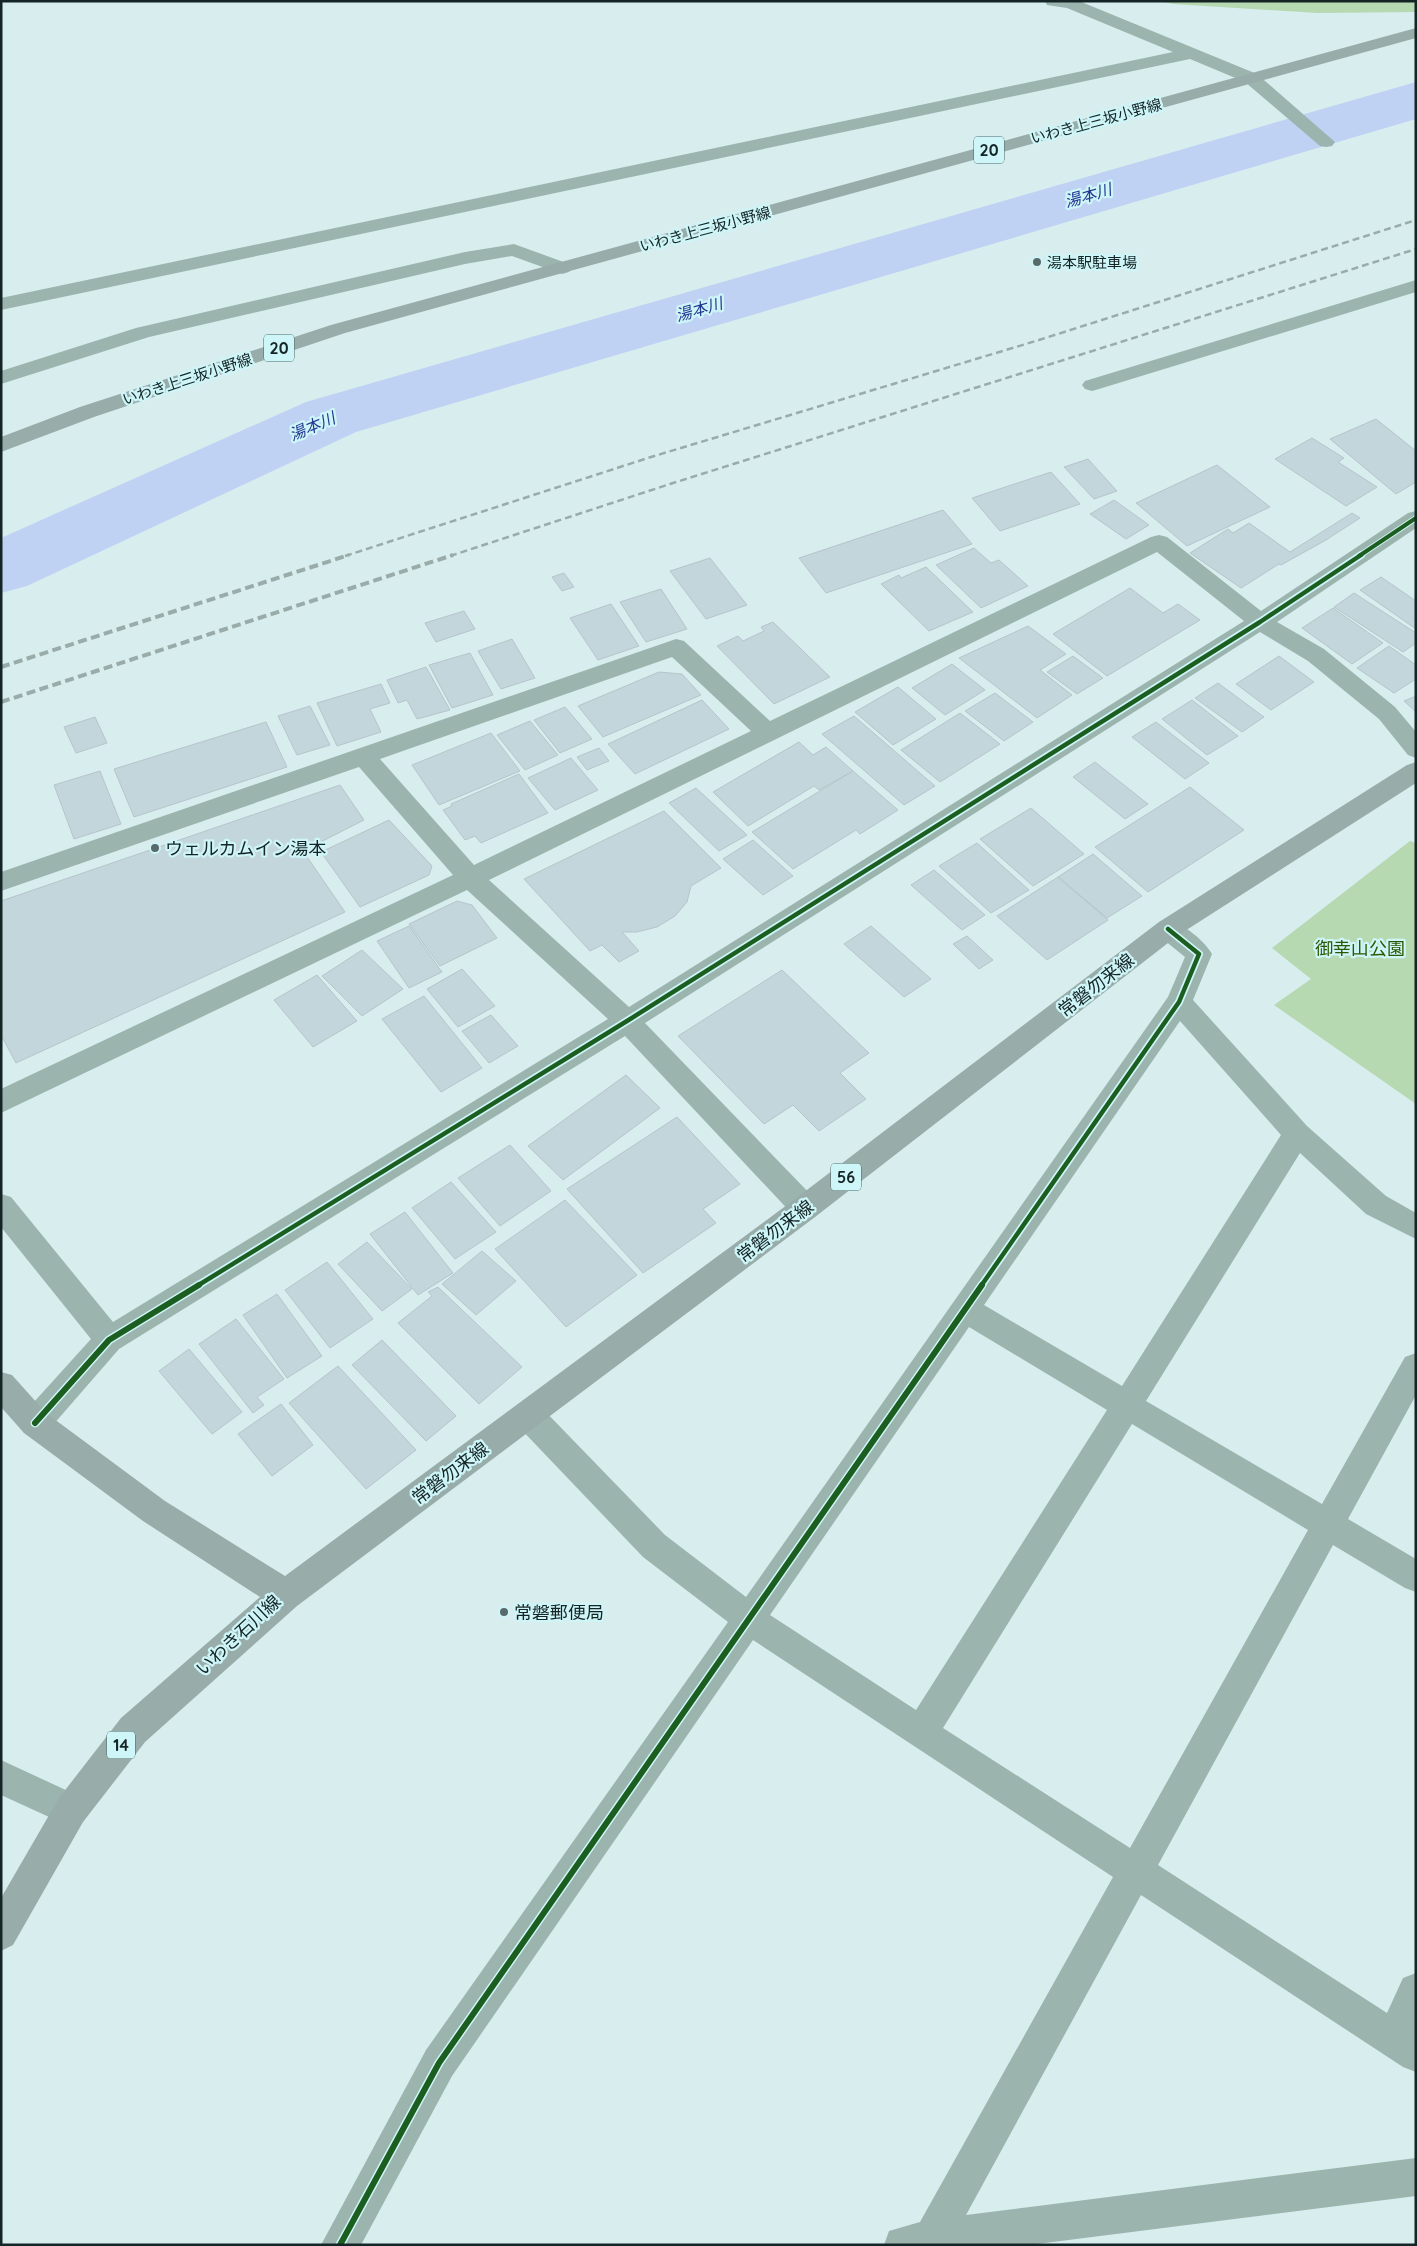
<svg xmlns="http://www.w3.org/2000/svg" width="1417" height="2246" font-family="Quicksand,'Noto Sans JP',sans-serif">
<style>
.green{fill:#b6d9b2}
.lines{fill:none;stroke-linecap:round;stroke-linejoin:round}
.river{fill:#bfd2f4;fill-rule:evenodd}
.building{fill:#c3d6dc;stroke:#b6c5c9}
.minor{fill:#9cb4ae;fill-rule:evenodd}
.major{fill:#98adaa;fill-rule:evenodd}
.rail-far1{stroke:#99aca9;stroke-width:2.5;stroke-dasharray:7 4;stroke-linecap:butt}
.rail{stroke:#99aca9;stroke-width:4;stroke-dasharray:9 4.5;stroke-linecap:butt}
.cycleway-far2-casing{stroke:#cef5f8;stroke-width:6}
.cycleway-far1-casing{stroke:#cef5f8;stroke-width:8}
.cycleway-casing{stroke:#cef5f8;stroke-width:9}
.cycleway-far2{stroke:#1b5e20;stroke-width:4}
.cycleway-far1{stroke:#1b5e20;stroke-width:4.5}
.cycleway{stroke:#1b5e20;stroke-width:6}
.poi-dot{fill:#596a6b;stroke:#cef5f8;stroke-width:2}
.labels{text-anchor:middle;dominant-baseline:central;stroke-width:4.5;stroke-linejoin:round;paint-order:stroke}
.far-street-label{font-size:15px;fill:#152425;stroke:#cef5f8}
.far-poi-label{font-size:15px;fill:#152425;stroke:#cef5f8;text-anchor:start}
.shield{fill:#cef5f8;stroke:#4c6364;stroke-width:1}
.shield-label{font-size:16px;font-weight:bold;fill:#152425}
.far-water-label{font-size:16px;font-style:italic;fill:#233890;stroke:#cef5f8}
.poi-label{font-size:18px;fill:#152425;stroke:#cef5f8;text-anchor:start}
.park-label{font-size:18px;fill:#2d5802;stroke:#cef5f8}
.street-label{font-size:18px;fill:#152425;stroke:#cef5f8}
</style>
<rect width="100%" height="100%" fill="#d8edee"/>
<g class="green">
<path d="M1160,1H1416V12L1318,13L1173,4Z"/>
<path d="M1410,841L1416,843V1104L1274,1005L1311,979L1272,948Z"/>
</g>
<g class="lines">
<path class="river" d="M1416,82V119L356,432L27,586L1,593V538L306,402Z"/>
</g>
<g class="building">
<path d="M1376,419L1416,451V482L1396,494L1330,439Z"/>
<path d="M1312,438L1344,458L1338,462L1377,487L1346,506L1275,459Z"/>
<path d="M1088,459L1117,491L1094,499L1064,467Z"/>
<path d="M1217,465L1270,507L1187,546L1136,503Z"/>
<path d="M1051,472L1080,504L1000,531L972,498Z"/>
<path d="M1114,500L1149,525L1126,539L1090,514Z"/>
<path d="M943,510L972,544L826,593L799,558Z"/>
<path d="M1352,513L1360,518L1326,540L1281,565L1279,564L1241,588L1190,553L1228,529L1233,533L1249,523L1290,552Z"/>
<path d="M974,548L991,563L999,560L1028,586L981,608L936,565Z"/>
<path d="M710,558L747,605L706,619L670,571Z"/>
<path d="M926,567L973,612L929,631L881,584L899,575L901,578Z"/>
<path d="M564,573L574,587L562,591L552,577Z"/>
<path d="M1381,577L1416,601V629L1360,590Z"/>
<path d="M1130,588L1163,613L1178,604L1200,620L1107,676L1053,634Z"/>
<path d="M661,589L687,629L646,642L620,602Z"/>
<path d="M1354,593L1416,633V643L1403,652L1334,607Z"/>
<path d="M611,604L639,646L598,660L570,618Z"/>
<path d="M1333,608L1383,643L1352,664L1302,628Z"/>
<path d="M464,611L475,629L436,642L425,623Z"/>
<path d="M773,622L830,677L774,704L717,646L738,636L743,641L764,631L761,627Z"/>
<path d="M1028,626L1066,654L1040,670L1072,695L1037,718L959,658Z"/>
<path d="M512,639L535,678L501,689L478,651Z"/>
<path d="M1389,646L1416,665V679L1394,693L1357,668Z"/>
<path d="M470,653L493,695L452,708L429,665Z"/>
<path d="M1073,656L1103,678L1077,694L1047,672Z"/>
<path d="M1279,656L1314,682L1271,710L1236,684Z"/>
<path d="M952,664L985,690L945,715L912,688Z"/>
<path d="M426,667L450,710L417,719L407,700L398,703L387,680Z"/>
<path d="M659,672L682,674L701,695L603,737L578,706Z"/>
<path d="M1218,683L1264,717L1242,732L1195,698Z"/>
<path d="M381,684L390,703L370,709L381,732L337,746L317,703Z"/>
<path d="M898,687L936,719L893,745L855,712Z"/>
<path d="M995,693L1033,722L1004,741L965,711Z"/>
<path d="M1416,696V712L1404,701Z"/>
<path d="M702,700L729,729L635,774L608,744Z"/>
<path d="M1192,700L1238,736L1207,755L1162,719Z"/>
<path d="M310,706L330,745L297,755L278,716Z"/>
<path d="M565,707L592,739L560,753L534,720Z"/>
<path d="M960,713L1000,744L940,782L901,750Z"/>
<path d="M854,716L935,786L904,805L822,734Z"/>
<path d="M95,717L107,743L76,753L64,727Z"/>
<path d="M530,721L558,755L525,770L497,735Z"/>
<path d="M266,722L287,767L134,817L114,769Z"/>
<path d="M1156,722L1209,763L1185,779L1132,737Z"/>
<path d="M491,733L520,771L439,805L412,765Z"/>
<path d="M799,742L813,755L826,747L853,771L819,790L814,786L748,826L713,792Z"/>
<path d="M599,748L609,761L587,770L577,757Z"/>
<path d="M571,758L598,790L555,810L528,778Z"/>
<path d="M1095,762L1148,804L1125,819L1073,777Z"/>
<path d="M100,771L121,824L74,839L54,785Z"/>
<path d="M853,771L898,810L860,834L856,830L793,869L752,832Z"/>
<path d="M519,774L548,813L481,843L475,836L465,840L443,810L452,806L451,804Z"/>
<path d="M340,785L364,820L303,851L345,912L16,1063L1,1035V901Z"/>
<path d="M1190,787L1244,830L1148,892L1095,847Z"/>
<path d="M696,788L747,835L719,851L669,803Z"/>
<path d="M1031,808L1084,854L1033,886L980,839Z"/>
<path d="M664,811L721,868L691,886L687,902L675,916L657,927L637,932H622L639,951L619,962L602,945L590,951L524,879Z"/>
<path d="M389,820L432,866L429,875L360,907L321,852Z"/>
<path d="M753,840L793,876L763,895L723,859Z"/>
<path d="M977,843L1029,890L991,913L939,866Z"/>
<path d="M1093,854L1142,896L1107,918L1058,877Z"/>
<path d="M934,870L985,915L962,930L911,885Z"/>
<path d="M1058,877L1108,920L1047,960L997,916Z"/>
<path d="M457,901L472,905L497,938L440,966L409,924Z"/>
<path d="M409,926L442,972L409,988L377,941Z"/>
<path d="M871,926L931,979L904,997L844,944Z"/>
<path d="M967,936L993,960L979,969L953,944Z"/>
<path d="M362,950L403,989L362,1016L322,976Z"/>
<path d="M462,969L495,1006L458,1027L427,989Z"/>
<path d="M782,970L869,1053L840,1073L866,1099L819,1131L793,1105L764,1124L678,1036Z"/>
<path d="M317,975L357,1021L313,1047L274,1000Z"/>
<path d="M424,996L482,1068L441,1092L382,1019Z"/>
<path d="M491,1015L518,1046L489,1063L462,1031Z"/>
<path d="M626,1075L660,1108L563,1180L528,1146Z"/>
<path d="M677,1117L740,1184L703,1209L716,1223L643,1273L567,1189Z"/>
<path d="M510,1145L551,1191L500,1226L458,1178Z"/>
<path d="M451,1182L496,1232L455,1259L412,1208Z"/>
<path d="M565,1200L637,1275L566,1327L495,1249Z"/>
<path d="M405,1212L453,1273L418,1295L370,1234Z"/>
<path d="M367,1242L412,1289L382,1311L338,1264Z"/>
<path d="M482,1251L516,1281L476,1315L442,1284Z"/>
<path d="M327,1262L373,1319L330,1348L285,1290Z"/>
<path d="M438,1287L522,1367L479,1404L398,1323L432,1296L428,1292Z"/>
<path d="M277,1294L322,1356L287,1378L243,1315Z"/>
<path d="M236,1319L284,1379L257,1397L264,1405L253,1413L199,1344Z"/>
<path d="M382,1340L456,1416L426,1441L352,1365Z"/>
<path d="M189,1349L242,1412L212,1434L159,1371Z"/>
<path d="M338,1366L416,1450L366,1489L289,1403Z"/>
<path d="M281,1404L313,1445L272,1476L238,1434Z"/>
</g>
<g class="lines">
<g class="minor">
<path d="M1045,1H1079L1257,74L1335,142L1332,146L1326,147L1320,146L1245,82L1190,59L1,310V298L1173,52L1067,8L1047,5Z"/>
<path d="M514,244L569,264L572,268L569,272L562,274L512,256L465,264L149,337L1,384V371L136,328L465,252Z"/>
<path d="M1416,280V292L1099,389L1092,391L1085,389L1082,385L1085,381Z"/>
<path d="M1416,511V528L1277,622L1324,649L1395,707L1416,732V758L1408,755L1379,719L1308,661L1260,632L645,1023L815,1199L819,1208L815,1217L805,1220L795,1217L625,1036L119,1349L46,1433L35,1437L24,1433L20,1423L24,1413L91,1339L1,1227V1194L11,1197L113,1322L608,1019L467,890L1,1113V1089L453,875L359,767L1,891V872L676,639L684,641L770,721L1151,537L1159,535L1167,537L1261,611L1408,513ZM1157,552L1244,621L629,1007L489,880ZM672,657L751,731L474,865L380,759Z"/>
<path d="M1168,919C1183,924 1204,940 1212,954L1193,1000L1307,1126L1386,1196L1416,1213V1239L1366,1214L1300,1153L1146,1401L1322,1504L1405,1357L1416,1353V1395L1348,1519L1416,1559V1592L1405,1588L1333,1545L1158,1865L1387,2013L1403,1978L1416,1973V2072L1403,2067L1141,1895L966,2215L1416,2158V2196L1029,2245H884L889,2231L920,2222L1113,1877L753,1640L452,2076L361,2245H321L426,2050L728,1622L643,1557L517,1425L513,1415L517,1405L528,1401L539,1405L665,1535L746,1597L1168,997L1185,957L1159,936L1155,929L1159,922ZM1180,1021L1281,1135L1122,1386L984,1305ZM969,1327L1107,1410L916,1710L770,1615ZM1132,1424L1308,1530L1130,1848L943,1728Z"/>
<path d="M1,1760L83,1798L88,1810L83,1822L71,1827L1,1795Z"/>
</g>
<g class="major">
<path d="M1416,28V38L345,333L94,417L1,452V437L80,407L331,325Z"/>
<path d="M1416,762V783L1177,936L815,1217L297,1606L145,1742L83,1822L13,1945L1,1951V1898L59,1798L121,1718L260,1597L143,1521L24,1433L1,1407V1372L12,1375L46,1413L165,1501L285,1576L795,1199L1159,922L1407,765Z"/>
</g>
<g class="rail-far1">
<path d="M345,556L651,457L1039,340L1416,220"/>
<path d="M450,556L670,484L1416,249"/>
</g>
<g class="rail">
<path d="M1,667L349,555"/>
<path d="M1,702L453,555"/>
</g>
<defs>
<path id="cycleway-far2" d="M1359,556L1416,518"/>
<g id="cycleway-far1">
<path d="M197,1286L627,1021L1260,622L1361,555"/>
<path d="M981,1286L1179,1002L1199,954L1168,929"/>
</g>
<g id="cycleway">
<path d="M35,1423L109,1340L199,1285"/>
<path d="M340,2245L439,2063L982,1285"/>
</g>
</defs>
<use href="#cycleway-far2" class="cycleway-far2-casing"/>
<use href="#cycleway-far1" class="cycleway-far1-casing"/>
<use href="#cycleway" class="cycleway-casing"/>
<use href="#cycleway-far2" class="cycleway-far2"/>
<use href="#cycleway-far1" class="cycleway-far1"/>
<use href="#cycleway" class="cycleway"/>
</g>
<g class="poi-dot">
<circle cx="1037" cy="262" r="5"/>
<circle cx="155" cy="848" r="5"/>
<circle cx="504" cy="1612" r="5"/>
</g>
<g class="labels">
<g class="far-street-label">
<text transform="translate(1096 121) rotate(-15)">いわき上三坂小野線</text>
<text transform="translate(705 229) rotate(-15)">いわき上三坂小野線</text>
<text transform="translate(187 379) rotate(-18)">いわき上三坂小野線</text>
</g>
<g class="far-poi-label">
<text x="1047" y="262">湯本駅駐車場</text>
</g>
<g class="shield">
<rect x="974" y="136.5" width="30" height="27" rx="4"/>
<rect x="264" y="334.5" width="30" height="27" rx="4"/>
<rect x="831" y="1163.5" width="30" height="27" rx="4"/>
<rect x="107" y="1731.5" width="28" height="27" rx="4"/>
</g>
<g class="shield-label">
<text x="989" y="150">20</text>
<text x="279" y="348">20</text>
<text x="846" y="1177">56</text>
<text x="121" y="1745">14</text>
</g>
<g class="far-water-label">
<text transform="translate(1088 195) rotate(-16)">湯本川</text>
<text transform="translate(699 309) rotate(-16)">湯本川</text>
<text transform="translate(312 426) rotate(-23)">湯本川</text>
</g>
<g class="poi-label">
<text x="165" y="848">ウェルカムイン湯本</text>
<text x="514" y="1612">常磐郵便局</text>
</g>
<g class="park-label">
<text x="1360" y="948">御幸山公園</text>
</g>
<g class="street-label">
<text transform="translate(1096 985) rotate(-38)">常磐勿来線</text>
<text transform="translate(775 1231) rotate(-37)">常磐勿来線</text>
<text transform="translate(450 1473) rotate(-37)">常磐勿来線</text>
<text transform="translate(238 1635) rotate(-43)">いわき石川線</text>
</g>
</g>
<rect width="1417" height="2246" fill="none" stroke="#152425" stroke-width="5"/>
</svg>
